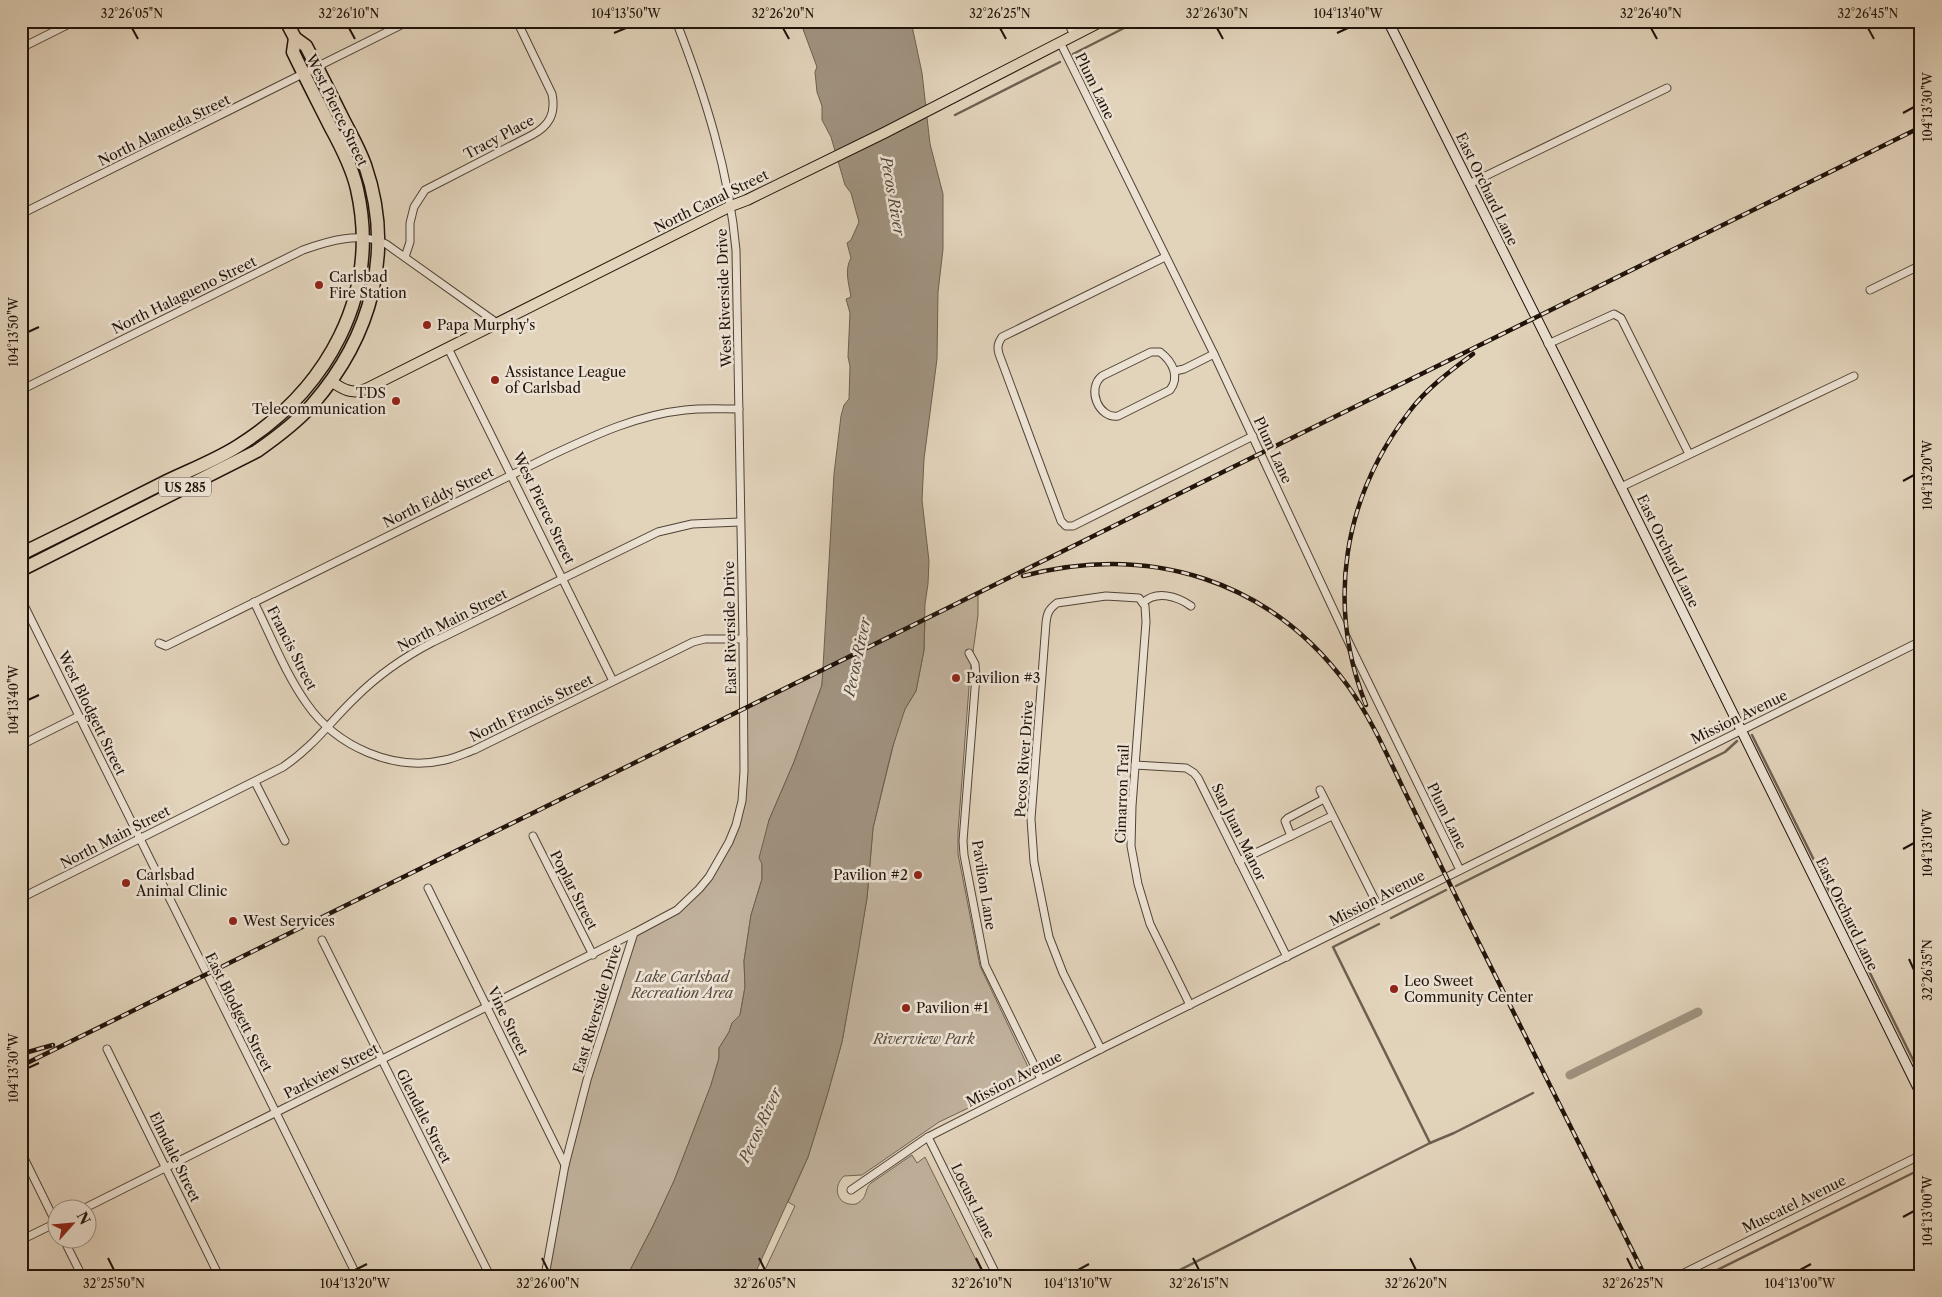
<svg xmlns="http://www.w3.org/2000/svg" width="1942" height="1297" font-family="'Libre Caslon Text',serif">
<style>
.green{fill:#c1b29d;stroke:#706254}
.water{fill:#a0927f;stroke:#6d5f50}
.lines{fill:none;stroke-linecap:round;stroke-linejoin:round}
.stream{stroke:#6d5f50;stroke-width:2.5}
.canal{stroke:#a0927f;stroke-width:9}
.street-casing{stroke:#504336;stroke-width:9}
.secondary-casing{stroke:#20130a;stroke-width:11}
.primary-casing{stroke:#20130a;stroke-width:12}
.highway-casing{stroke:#20130a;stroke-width:15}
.street{stroke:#ece2d3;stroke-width:7}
.secondary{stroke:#ece2d3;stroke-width:9}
.primary{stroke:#e2d3bb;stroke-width:10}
.highway{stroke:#e2d3bb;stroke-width:12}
.rail-casing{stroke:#20130a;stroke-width:4.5}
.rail{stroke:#ece2d3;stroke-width:2.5;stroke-dasharray:8;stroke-linecap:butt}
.ticks{fill:none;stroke:#20130a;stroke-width:2}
.poi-dot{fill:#8f2418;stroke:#ece2d3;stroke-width:2}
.labels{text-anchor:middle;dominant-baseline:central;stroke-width:5;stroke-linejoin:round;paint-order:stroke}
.shield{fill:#ece2d3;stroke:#5d5146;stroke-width:1}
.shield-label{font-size:12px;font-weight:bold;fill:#20130a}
.street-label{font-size:14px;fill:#20130a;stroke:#ece2d3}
.poi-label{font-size:14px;fill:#20130a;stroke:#ece2d3;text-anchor:start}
.park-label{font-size:14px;font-style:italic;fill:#584b3d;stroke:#ece2d3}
.water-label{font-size:15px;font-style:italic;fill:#534639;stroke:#ece2d3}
.neatline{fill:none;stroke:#20130a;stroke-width:2}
.ticks-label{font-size:12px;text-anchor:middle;fill:#20130a}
</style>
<rect width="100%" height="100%" fill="#e2d3bb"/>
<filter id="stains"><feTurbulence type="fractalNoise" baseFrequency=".004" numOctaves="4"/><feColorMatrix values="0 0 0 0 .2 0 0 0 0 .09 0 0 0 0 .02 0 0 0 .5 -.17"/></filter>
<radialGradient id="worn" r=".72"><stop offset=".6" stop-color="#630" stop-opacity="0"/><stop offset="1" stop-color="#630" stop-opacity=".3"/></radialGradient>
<g class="green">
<path d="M978,595V615L970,674L958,832V854L980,966L1030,1071V1077L1027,1080L939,1122L862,1175L844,1176C831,1188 838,1207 856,1204C869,1197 863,1191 871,1183L912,1155L917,1163L925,1157L984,1276H762L795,1206L788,1202L808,1157L827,1096L842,1042L867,898L873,828L898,726L905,709L916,691L924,650L925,619Z"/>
<path d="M823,669L822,685L794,762L769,820L762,864V879L751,915L744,961L745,987L740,1015L732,1023L729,1032L719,1048V1058L711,1085L674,1181L653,1226L627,1276H545L565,1165L634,933L663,919L709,877L740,813L744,709Z"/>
</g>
<path class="water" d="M800,21H911L922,73L930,144L943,194V249L938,292L937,359L924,459L922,500L929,561L928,584L925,604L924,650L916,691L905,709L892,749L873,828L867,898L857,959L842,1042L827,1096L808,1157L754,1276H627L653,1226L674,1181L711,1085L719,1058V1048L729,1032L732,1023L740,1015L745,987L744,961L751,915L762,879V864L759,858L769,820L794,762L822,685L834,474L841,416L844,405L849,399L850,366L848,357L850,313L846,299L851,297C849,284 844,270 851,258L847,243L851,240L859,222L851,193L845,185L831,137L822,120V106L817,92L815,72L817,67Z"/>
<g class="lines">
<g class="stream">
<path d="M1073,54L1138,21"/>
<path d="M955,115L1060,62"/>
<path d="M1752,735L1921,1076"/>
<path d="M1456,886L1725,752L1737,741"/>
<path d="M1391,918L1446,890"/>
<path d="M1379,924L1333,947L1430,1143L1454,1133L1533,1093"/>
<path d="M1168,1276L1430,1143"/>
<path d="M1705,1276L1921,1169"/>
</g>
<path class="canal" d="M1570,1075L1698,1012"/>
<defs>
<g id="street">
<path d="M1067,21L1074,35"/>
<path d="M1060,42L1214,354L1350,645L1460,870"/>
<path d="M21,48L75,21"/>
<path d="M1469,184L1667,88"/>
<path d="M21,214L409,21"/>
<path d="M405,257L410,242V223L414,207L425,190L532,135C549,126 556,114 552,94L517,21"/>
<path d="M1165,257L1002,337C998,343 997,347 999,354L1061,521L1066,526H1073L1253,436"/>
<path d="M1870,290L1921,265"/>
<path d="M1548,344L1614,314L1621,318L1689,454"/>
<path d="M448,348L613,681"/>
<path d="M1151,352H1160C1173,362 1180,377 1170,390L1118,416C1099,419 1086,389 1102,376Z"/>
<path d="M1175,371L1184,369L1214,354"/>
<path d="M21,390L303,250C328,241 361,231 386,244L497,323"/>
<path d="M1621,487L1854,376"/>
<path d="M21,599L357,1276"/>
<path d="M254,602C271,636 285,673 307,704C337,747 394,772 445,760C455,758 465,753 474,750L693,642L705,639H743"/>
<path d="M1143,603C1156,590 1177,596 1191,606"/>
<path d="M159,643L166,646L554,454C597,434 638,415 685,410C703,408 721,409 739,409"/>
<path d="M969,653L975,664L976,676L963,841L964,855L985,965L1041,1079"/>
<path d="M21,745L79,716"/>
<path d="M1135,765L1186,768L1194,773L1198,778L1287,957"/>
<path d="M255,782L285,841"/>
<path d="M1320,790L1380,910"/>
<path d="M533,836L593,955"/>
<path d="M1291,836L1285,821L1288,818L1324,799"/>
<path d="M1239,861L1332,816"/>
<path d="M428,888L565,1165"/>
<path d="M21,898L283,767C314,746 329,723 355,698C378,675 404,657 433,642L658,532L692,524L740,522"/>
<path d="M322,940L490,1276"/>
<path d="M107,1049L219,1276"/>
<path d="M1101,1049L1063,973L1049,937L1034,862L1031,819L1046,623C1047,613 1049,609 1057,603L1106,596L1139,598L1145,606L1146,622L1132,806L1131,846L1138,884L1150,924L1190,1005"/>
<path d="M928,1137L997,1276"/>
<path d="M21,1152L58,1227"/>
<path d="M851,1190L928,1137L1101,1049L1921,641"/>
<path d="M81,1210L634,933"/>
<path d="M21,1240L58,1222"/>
<path d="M64,1240L82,1276"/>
<path d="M545,1276L565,1165L587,1080L634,933L677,910L699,889L709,877L729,842L736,825L742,801L744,771L743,639L736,250C729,171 705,95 676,21"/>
<path d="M1678,1276L1921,1155"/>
</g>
<path id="secondary" d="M1388,21L1621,487L1921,1094"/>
<path id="primary" d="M331,381C342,389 352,395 366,389L731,206L747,200L884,133L1102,21"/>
<g id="highway">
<path d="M21,554C70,530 118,506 167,481C190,470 216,460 238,446C327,390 381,295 357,189C352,167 341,146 330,126C318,102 305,77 293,52L295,38"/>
<path d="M21,570L257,451C277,437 296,423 312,405C372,336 395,252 365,165C359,148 350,133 342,117C330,93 318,69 306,46L295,38L286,21"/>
</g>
</defs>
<use href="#street" class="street-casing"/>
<use href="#secondary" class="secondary-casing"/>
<use href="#primary" class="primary-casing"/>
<use href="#highway" class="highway-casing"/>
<use href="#street" class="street"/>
<use href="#secondary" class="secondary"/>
<use href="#primary" class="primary"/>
<use href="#highway" class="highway"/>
<defs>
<g id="rail">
<path d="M1023,576C1149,543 1270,579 1348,686C1371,718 1387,755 1404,790C1427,837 1449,883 1472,929C1530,1045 1587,1160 1645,1276"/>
<path d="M1366,705C1326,604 1343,498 1409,412C1426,389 1450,371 1473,354"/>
<path d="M21,1054L53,1045"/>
<path d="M21,1066L1921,127"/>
</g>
</defs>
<use href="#rail" class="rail-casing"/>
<use href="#rail" class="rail"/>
</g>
<path class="ticks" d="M132,28L138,39M349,28L355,39M783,28L789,39M1000,28L1006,39M1217,28L1223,39M1651,28L1657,39M1868,28L1874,39M614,33L626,28M1337,33L1348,28M1903,113L1914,107M28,332L39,327M1903,481L1914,475M28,700L39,695M1903,849L1914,843M1909,959L1914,970M28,1068L39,1063M1903,1217L1914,1211M108,1258L114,1270M542,1258L548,1270M759,1258L765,1270M976,1258L982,1270M1193,1258L1199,1270M1410,1258L1416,1270M1627,1258L1633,1270M355,1270L367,1264M1078,1270L1089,1264M1800,1270L1811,1264"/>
<g class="poi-dot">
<circle cx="319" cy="285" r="5"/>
<circle cx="427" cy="325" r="5"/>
<circle cx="495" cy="380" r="5"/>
<circle cx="396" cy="401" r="5"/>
<circle cx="956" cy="678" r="5"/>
<circle cx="918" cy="875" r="5"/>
<circle cx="126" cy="883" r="5"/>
<circle cx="233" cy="921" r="5"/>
<circle cx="1394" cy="989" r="5"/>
<circle cx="906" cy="1008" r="5"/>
</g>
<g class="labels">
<rect class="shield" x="159" y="477.5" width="52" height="19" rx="4"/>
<g class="shield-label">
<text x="185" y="487">US 285</text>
</g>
<g class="street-label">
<text transform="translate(1095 86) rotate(64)">Plum Lane</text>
<text transform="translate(337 110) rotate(64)">West Pierce Street</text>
<text transform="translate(164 130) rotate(-26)">North Alameda Street</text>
<text transform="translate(499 137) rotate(-28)">Tracy Place</text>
<text transform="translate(1487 189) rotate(64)">East Orchard Lane</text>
<text transform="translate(711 201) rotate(-26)">North Canal Street</text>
<text transform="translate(184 295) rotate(-26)">North Halagueno Street</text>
<text transform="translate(724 298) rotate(-92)">West Riverside Drive</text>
<text transform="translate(1273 450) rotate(65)">Plum Lane</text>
<text transform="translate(438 497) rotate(-26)">North Eddy Street</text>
<text transform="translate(544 508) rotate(64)">West Pierce Street</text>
<text transform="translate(1668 551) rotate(64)">East Orchard Lane</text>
<text transform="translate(452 620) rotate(-27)">North Main Street</text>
<text transform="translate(730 628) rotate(-91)">East Riverside Drive</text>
<text transform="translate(292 648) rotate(63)">Francis Street</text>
<text transform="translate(531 708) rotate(-26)">North Francis Street</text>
<text transform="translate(92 713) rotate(64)">West Blodgett Street</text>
<text transform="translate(1739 717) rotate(-26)">Mission Avenue</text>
<text transform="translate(1024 759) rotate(-86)">Pecos River Drive</text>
<text transform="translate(1122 794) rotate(-88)">Cimarron Trail</text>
<text transform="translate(1447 816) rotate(64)">Plum Lane</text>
<text transform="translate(1239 832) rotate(64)">San Juan Manor</text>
<text transform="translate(115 837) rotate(-27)">North Main Street</text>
<text transform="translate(984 885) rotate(81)">Pavilion Lane</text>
<text transform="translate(574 890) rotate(63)">Poplar Street</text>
<text transform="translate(1377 898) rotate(-27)">Mission Avenue</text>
<text transform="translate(1847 914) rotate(64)">East Orchard Lane</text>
<text transform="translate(597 1009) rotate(-73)">East Riverside Drive</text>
<text transform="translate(239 1012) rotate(63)">East Blodgett Street</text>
<text transform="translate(508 1021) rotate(64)">Vine Street</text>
<text transform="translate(331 1071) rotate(-27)">Parkview Street</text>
<text transform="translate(1014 1079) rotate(-27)">Mission Avenue</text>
<text transform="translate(424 1116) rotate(63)">Glendale Street</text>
<text transform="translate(175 1157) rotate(64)">Elmdale Street</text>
<text transform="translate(973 1201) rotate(64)">Locust Lane</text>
<text transform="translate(1794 1204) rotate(-26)">Muscatel Avenue</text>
</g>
<g class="poi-label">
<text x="329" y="277">Carlsbad<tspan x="329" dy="16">Fire Station</tspan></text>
<text x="437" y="325">Papa Murphy's</text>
<text x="505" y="372">Assistance League<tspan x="505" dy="16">of Carlsbad</tspan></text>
<text x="386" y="393" text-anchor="end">TDS<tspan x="386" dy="16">Telecommunication</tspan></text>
<text x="966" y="678">Pavilion #3</text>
<text x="136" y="875">Carlsbad<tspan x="136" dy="16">Animal Clinic</tspan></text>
<text x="908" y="875" text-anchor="end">Pavilion #2</text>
<text x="243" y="921">West Services</text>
<text x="1404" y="981">Leo Sweet<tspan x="1404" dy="16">Community Center</tspan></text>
<text x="916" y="1008">Pavilion #1</text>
</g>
<g class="park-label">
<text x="682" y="977">Lake Carlsbad<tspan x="682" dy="16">Recreation Area</tspan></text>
<text x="924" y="1039">Riverview Park</text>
</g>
<g class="water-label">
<text transform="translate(893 196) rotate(80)">Pecos River</text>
<text transform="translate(857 657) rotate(-78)">Pecos River</text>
<text transform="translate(760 1125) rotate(-65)">Pecos River</text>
</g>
</g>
<rect width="1942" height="1297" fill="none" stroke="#e2d3bb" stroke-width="55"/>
<g transform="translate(72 1224) rotate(63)"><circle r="24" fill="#ece2d3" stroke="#9a8f83"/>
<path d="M0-4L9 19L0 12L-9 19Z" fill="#8f2418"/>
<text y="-8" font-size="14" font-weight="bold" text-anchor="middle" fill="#20130a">N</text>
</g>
<rect x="28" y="28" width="1886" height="1242" class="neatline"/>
<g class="ticks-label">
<text x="132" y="18">32°26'05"N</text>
<text x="349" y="18">32°26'10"N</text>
<text x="626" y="18">104°13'50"W</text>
<text x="783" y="18">32°26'20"N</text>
<text x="1000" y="18">32°26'25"N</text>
<text x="1217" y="18">32°26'30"N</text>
<text x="1348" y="18">104°13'40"W</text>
<text x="1651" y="18">32°26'40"N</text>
<text x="1868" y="18">32°26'45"N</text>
<text transform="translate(1928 107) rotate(-90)" y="4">104°13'30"W</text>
<text transform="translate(14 332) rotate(-90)" y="4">104°13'50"W</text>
<text transform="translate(1928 475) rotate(-90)" y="4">104°13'20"W</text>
<text transform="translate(14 700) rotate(-90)" y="4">104°13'40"W</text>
<text transform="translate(1928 843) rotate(-90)" y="4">104°13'10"W</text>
<text transform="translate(1928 970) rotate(-90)" y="4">32°26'35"N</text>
<text transform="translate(14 1068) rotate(-90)" y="4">104°13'30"W</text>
<text transform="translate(1928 1211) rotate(-90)" y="4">104°13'00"W</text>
<text x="114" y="1288">32°25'50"N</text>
<text x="355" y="1288">104°13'20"W</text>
<text x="548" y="1288">32°26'00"N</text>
<text x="765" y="1288">32°26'05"N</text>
<text x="982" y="1288">32°26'10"N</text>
<text x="1078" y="1288">104°13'10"W</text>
<text x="1199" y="1288">32°26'15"N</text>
<text x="1416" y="1288">32°26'20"N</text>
<text x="1633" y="1288">32°26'25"N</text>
<text x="1800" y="1288">104°13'00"W</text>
</g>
<rect width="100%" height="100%" filter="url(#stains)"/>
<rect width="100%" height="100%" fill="url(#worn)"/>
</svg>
